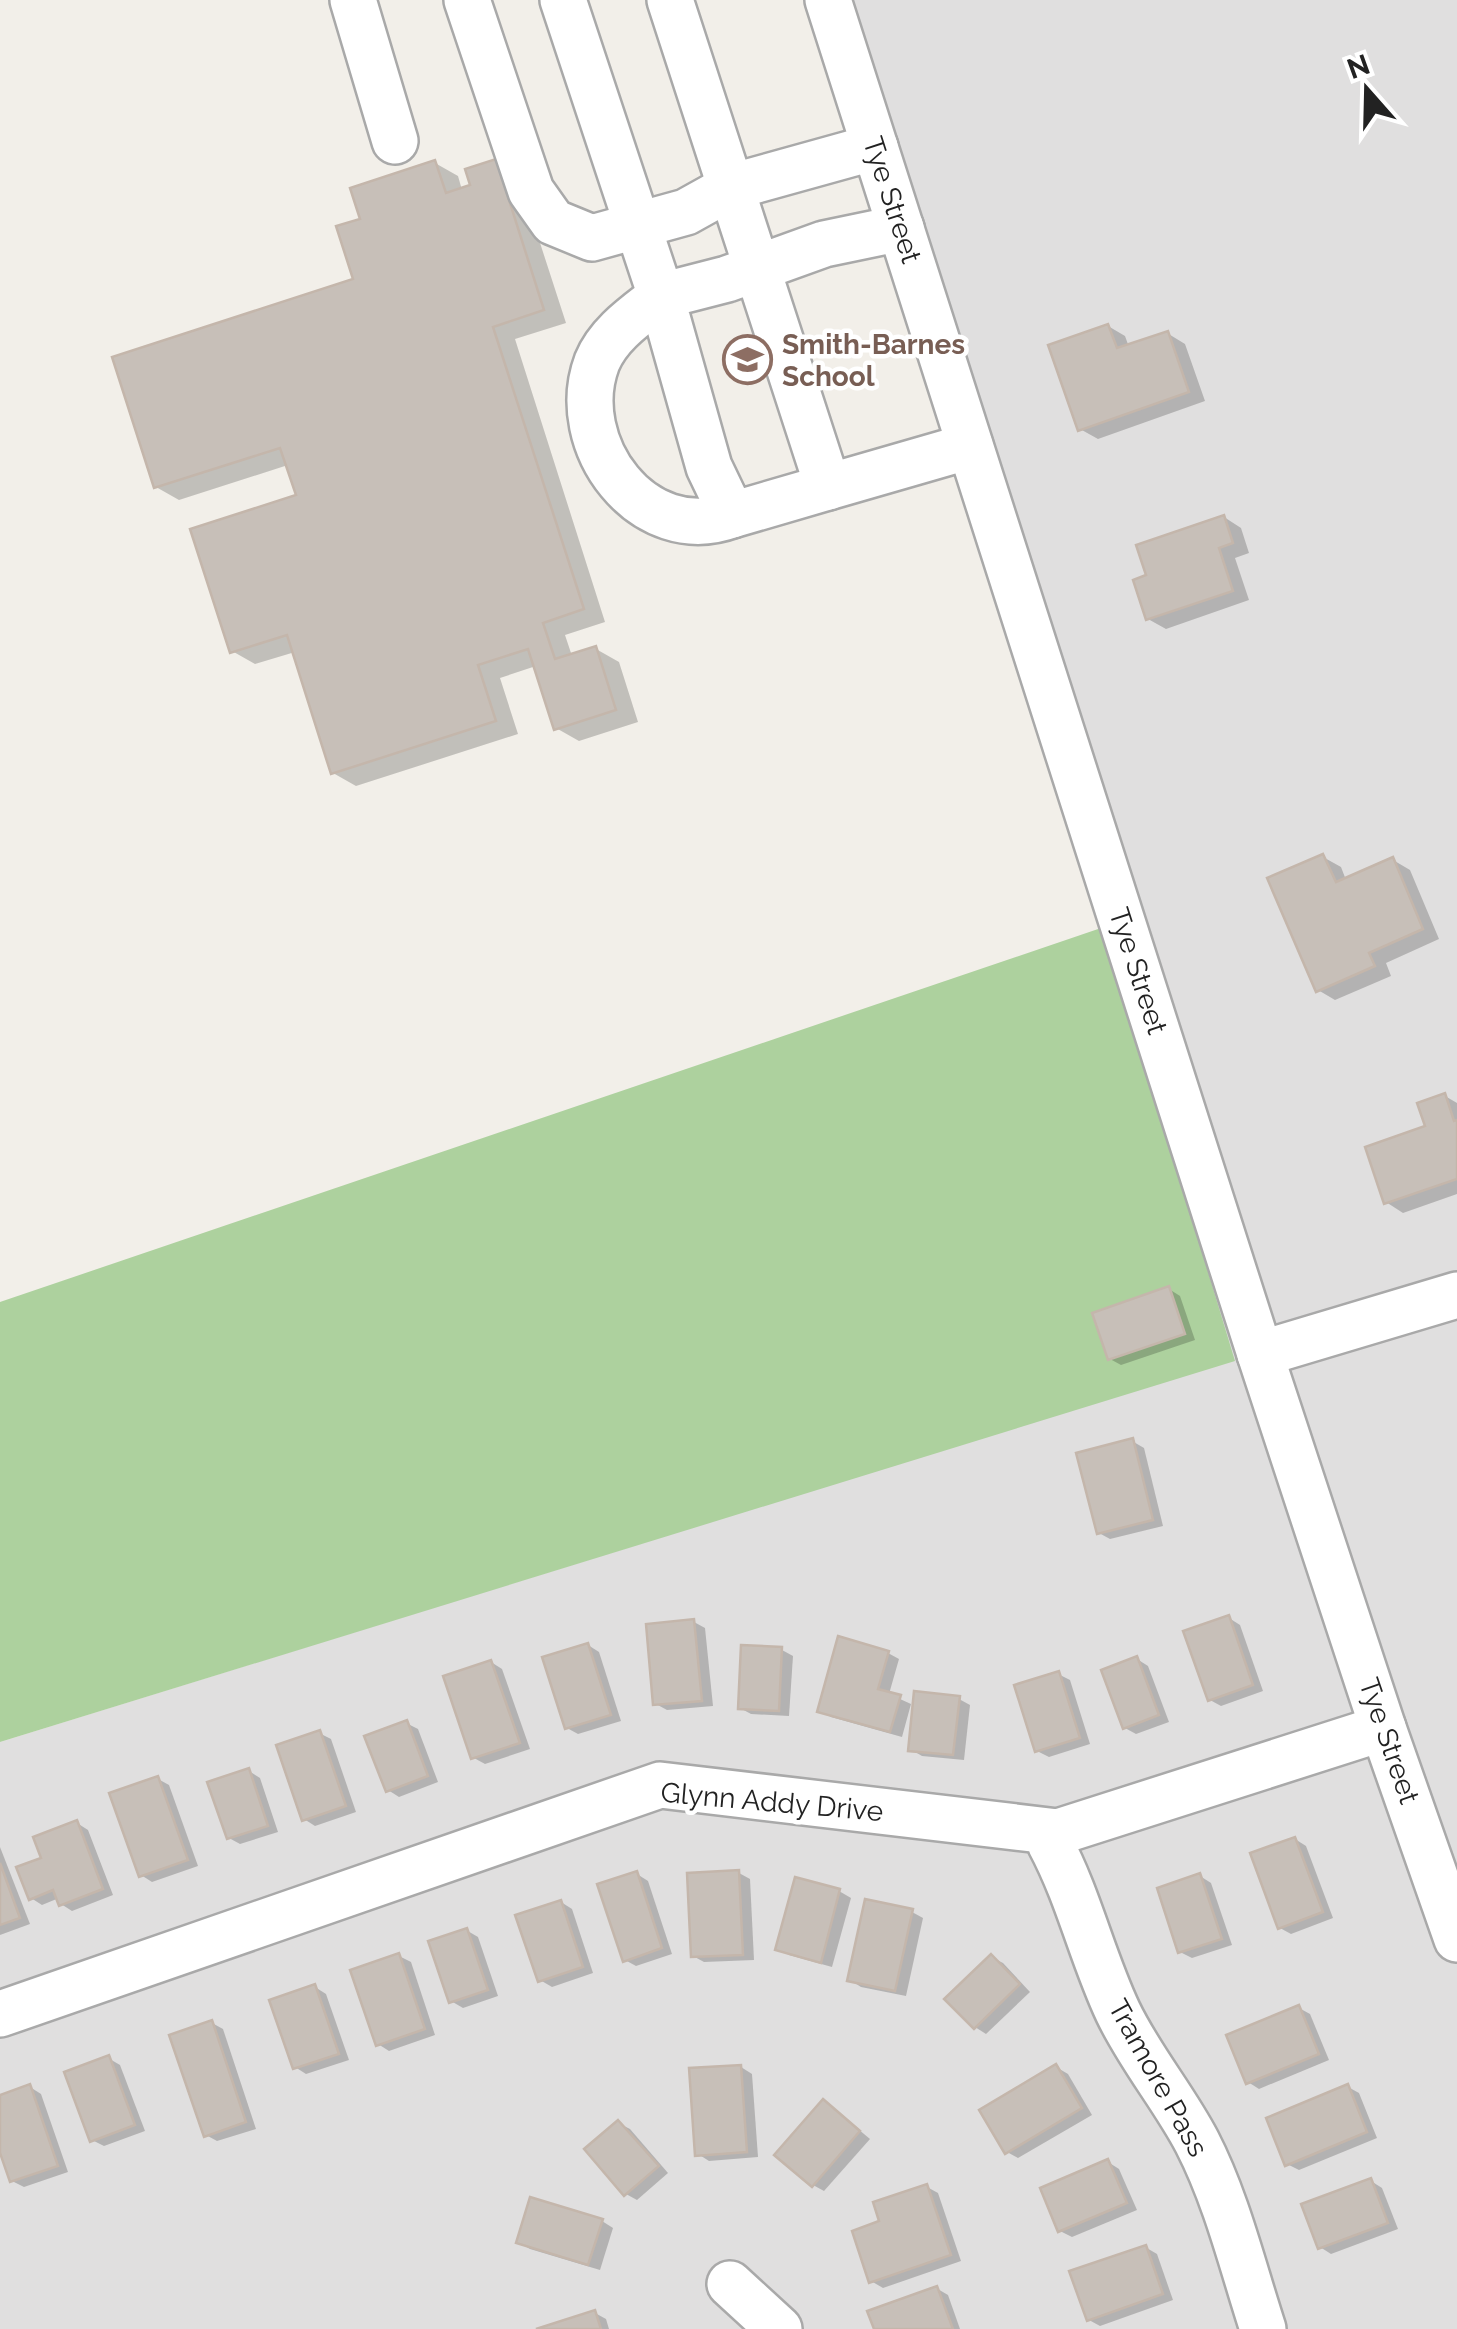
<svg xmlns="http://www.w3.org/2000/svg" width="1457" height="2329" font-family="Raleway,sans-serif">
<style>
.residential{fill:#e0dfdf}
.forest{fill:#add19e}
.shadow{fill:#0003}
.building{fill:#c7bfb8;stroke:#c4b6ab;stroke-width:2.5}
.lines{fill:none;stroke-linecap:round;stroke-linejoin:round}
.minor-casing{stroke:#a9a9a9;stroke-width:50}
.minor{stroke:#fff;stroke-width:45}
.labels{text-anchor:middle;dominant-baseline:central;stroke-width:9;stroke-linejoin:round;paint-order:stroke}
.street-label{font-size:28px;fill:#222;stroke:#fff}
.education-label{font-size:28px;font-weight:bold;fill:#785e54;stroke:#fff;text-anchor:start}
</style>
<rect width="100%" height="100%" fill="#f2efe9"/>
<path class="residential" d="M806,0H1457V2329H0V1742L1234,1360L1104,927Z"/>
<path class="forest" d="M1104,927L1235,1361L0,1742V1302Z"/>
<g class="shadow">
<path d="M495,162L518,175L566,323L515,339L605,622L565,635L572,656L596,649L619,662L638,722L579,741L556,728L536,666L500,678L518,734L356,786L333,773L295,652L255,664L232,651L299,496L288,465L179,500L156,487L356,280L363,221L435,163L458,176L462,190L473,186Z"/>
<path d="M1108,326L1125,336L1129,347L1167,333L1185,344L1205,401L1098,439L1080,429Z"/>
<path d="M1224,517L1241,528L1249,553L1235,558L1249,600L1166,629L1148,619L1150,577Z"/>
<path d="M1323,857L1341,867L1346,880L1393,860L1410,870L1439,939L1386,963L1391,976L1335,1000L1318,990Z"/>
<path d="M1445,1096L1457,1103V1194L1403,1213L1386,1202Z"/>
<path d="M1169,1289L1180,1296L1195,1340L1121,1365L1110,1359Z"/>
<path d="M1132,1441L1144,1448L1163,1526L1110,1539L1099,1533Z"/>
<path d="M1229,1618L1240,1625L1263,1691L1221,1706L1210,1700Z"/>
<path d="M694,1622L705,1628L713,1706L667,1710L656,1704Z"/>
<path d="M588,1645L599,1652L621,1721L578,1734L567,1728Z"/>
<path d="M782,1650L793,1656L789,1716L751,1714L740,1708Z"/>
<path d="M888,1653L899,1659L889,1694L911,1704L902,1737L831,1717L820,1711Z"/>
<path d="M1137,1659L1148,1666L1169,1722L1136,1734L1125,1728Z"/>
<path d="M491,1662L502,1669L530,1749L485,1764L474,1758Z"/>
<path d="M1058,1674L1070,1680L1090,1744L1049,1757L1037,1751Z"/>
<path d="M959,1699L970,1705L964,1760L922,1756L910,1749Z"/>
<path d="M406,1723L418,1729L438,1782L399,1797L388,1790Z"/>
<path d="M319,1733L331,1739L356,1812L315,1826L304,1819Z"/>
<path d="M249,1771L260,1778L278,1832L240,1844L229,1838Z"/>
<path d="M158,1779L169,1785L198,1866L152,1882L141,1875Z"/>
<path d="M77,1823L88,1830L113,1895L72,1911L61,1904L59,1898L42,1905L31,1898L45,1859Z"/>
<path d="M1295,1839L1306,1846L1333,1918L1291,1934L1280,1928Z"/>
<path d="M0,1847L30,1924L0,1935Z"/>
<path d="M739,1873L750,1879L754,1960L704,1962L693,1956Z"/>
<path d="M637,1874L648,1881L672,1954L636,1966L625,1960Z"/>
<path d="M1200,1876L1211,1883L1232,1945L1192,1958L1180,1952Z"/>
<path d="M797,1880L839,1891L851,1898L832,1967L789,1955L778,1949Z"/>
<path d="M561,1902L572,1909L593,1973L552,1987L540,1980Z"/>
<path d="M912,1912L923,1918L906,1996L861,1987L850,1980Z"/>
<path d="M466,1930L478,1937L498,1996L463,2008L451,2001Z"/>
<path d="M399,1956L411,1962L435,2035L389,2051L378,2044Z"/>
<path d="M991,1957L1003,1963L1030,1992L986,2034L975,2027Z"/>
<path d="M315,1987L326,1994L349,2060L306,2074L295,2067Z"/>
<path d="M1299,2008L1310,2014L1329,2060L1259,2089L1248,2082Z"/>
<path d="M212,2023L223,2029L256,2129L217,2141L206,2135Z"/>
<path d="M108,2058L120,2065L145,2131L104,2146L92,2140Z"/>
<path d="M741,2067L752,2074L758,2157L709,2161L698,2154Z"/>
<path d="M1056,2067L1068,2074L1092,2115L1018,2158L1007,2152Z"/>
<path d="M30,2087L41,2094L68,2172L24,2187L12,2181L0,2145V2097Z"/>
<path d="M1348,2087L1359,2093L1377,2138L1299,2170L1287,2164Z"/>
<path d="M834,2109L870,2139L824,2191L813,2185Z"/>
<path d="M618,2123L630,2129L668,2173L637,2200L626,2194Z"/>
<path d="M1108,2162L1119,2169L1137,2210L1072,2237L1060,2231Z"/>
<path d="M1371,2181L1382,2188L1398,2229L1331,2254L1320,2247Z"/>
<path d="M927,2187L938,2193L961,2261L883,2288L871,2281Z"/>
<path d="M602,2221L613,2228L600,2270L530,2249L518,2242Z"/>
<path d="M1145,2247L1157,2254L1173,2300L1100,2326L1089,2320Z"/>
<path d="M936,2288L948,2295L960,2329H876Z"/>
<path d="M595,2313L606,2319L609,2329H544Z"/>
</g>
<g class="building">
<path d="M496,159L544,310L493,327L584,609L543,623L555,659L596,646L616,710L554,730L528,649L478,665L496,721L331,774L287,635L230,653L190,529L296,495L280,448L154,488L112,357L353,279L336,226L360,219L350,188L435,160L446,193L470,185L465,169Z"/>
<path d="M1108,324L1117,348L1168,331L1189,392L1078,431L1048,345Z"/>
<path d="M1224,515L1233,543L1219,548L1233,591L1146,620L1133,580L1146,575L1136,545Z"/>
<path d="M1323,854L1336,882L1393,857L1423,929L1369,953L1375,966L1316,992L1267,878Z"/>
<path d="M1445,1093L1454,1121L1457,1120V1179L1384,1204L1365,1147L1425,1126L1417,1103Z"/>
<path d="M1169,1286L1185,1334L1108,1360L1092,1313Z"/>
<path d="M1133,1438L1153,1520L1097,1534L1076,1453Z"/>
<path d="M1229,1615L1253,1685L1208,1701L1183,1631Z"/>
<path d="M694,1619L702,1701L653,1705L646,1624Z"/>
<path d="M838,1636L889,1651L878,1689L901,1695L890,1732L817,1712Z"/>
<path d="M588,1643L611,1715L565,1729L542,1657Z"/>
<path d="M741,1645L782,1647L779,1711L738,1709Z"/>
<path d="M1137,1656L1159,1715L1123,1729L1101,1670Z"/>
<path d="M491,1660L520,1743L471,1759L443,1676Z"/>
<path d="M1059,1671L1080,1738L1035,1752L1014,1685Z"/>
<path d="M914,1691L960,1696L953,1755L908,1751Z"/>
<path d="M407,1720L428,1776L386,1792L364,1736Z"/>
<path d="M320,1730L346,1806L302,1821L276,1745Z"/>
<path d="M249,1768L268,1826L227,1839L207,1782Z"/>
<path d="M158,1776L188,1860L139,1877L109,1793Z"/>
<path d="M77,1820L103,1889L59,1906L53,1890L29,1900L16,1867L41,1858L33,1837Z"/>
<path d="M1295,1837L1323,1912L1278,1929L1250,1853Z"/>
<path d="M0,1863L20,1918L0,1925Z"/>
<path d="M739,1870L743,1955L691,1957L687,1873Z"/>
<path d="M637,1871L662,1948L623,1962L597,1884Z"/>
<path d="M1200,1873L1222,1939L1178,1953L1157,1888Z"/>
<path d="M795,1877L840,1889L821,1963L775,1950Z"/>
<path d="M865,1899L913,1909L895,1991L847,1981Z"/>
<path d="M561,1900L583,1967L538,1982L515,1915Z"/>
<path d="M467,1928L488,1990L449,2003L428,1941Z"/>
<path d="M399,1953L425,2029L376,2046L350,1970Z"/>
<path d="M991,1954L1020,1984L974,2029L944,1999Z"/>
<path d="M315,1984L339,2054L293,2069L269,2000Z"/>
<path d="M1299,2005L1319,2054L1246,2084L1226,2035Z"/>
<path d="M212,2020L246,2122L204,2137L169,2035Z"/>
<path d="M109,2055L135,2125L90,2142L64,2072Z"/>
<path d="M1056,2064L1082,2108L1005,2154L979,2110Z"/>
<path d="M741,2065L747,2152L695,2156L689,2068Z"/>
<path d="M30,2084L58,2166L10,2182L0,2153V2095Z"/>
<path d="M1348,2084L1367,2132L1285,2166L1266,2118Z"/>
<path d="M823,2099L860,2131L812,2187L774,2155Z"/>
<path d="M618,2120L659,2166L624,2196L584,2149Z"/>
<path d="M1108,2159L1127,2203L1058,2232L1040,2188Z"/>
<path d="M1371,2178L1388,2223L1318,2249L1301,2204Z"/>
<path d="M927,2184L951,2255L869,2283L852,2231L879,2221L873,2202Z"/>
<path d="M530,2197L603,2219L588,2265L516,2243Z"/>
<path d="M1146,2245L1163,2294L1087,2321L1069,2271Z"/>
<path d="M937,2286L953,2329H874L867,2311Z"/>
<path d="M595,2310L601,2329H536Z"/>
</g>
<g class="lines">
<defs>
<g id="minor">
<path d="M353,0L395,141"/>
<path d="M467,0L531,191L553,222L592,238L686,212L731,187L875,147"/>
<path d="M563,0L661,296C637,315 609,333 597,362C566,444 643,548 732,515"/>
<path d="M670,0L828,487L732,515L709,467L661,296L727,279L824,244L901,228"/>
<path d="M828,0L1260,1354L1383,1728L1457,1939"/>
<path d="M828,487L970,446"/>
<path d="M1260,1354L1457,1295"/>
<path d="M1058,1832L1050,1843C1079,1897 1092,1957 1118,2012C1140,2058 1174,2098 1197,2142C1227,2200 1243,2268 1263,2329"/>
<path d="M0,2014L660,1785L1058,1832L1383,1728"/>
<path d="M730,2284L779,2329"/>
</g>
</defs>
<use href="#minor" class="minor-casing"/>
<use href="#minor" class="minor"/>
</g>
<defs>
<symbol id="school-ring" viewBox="-11 -11 22 22"><circle r="9.5" fill="#fff" stroke="#8d6e63" stroke-width="1.5"/><path d="M0-5L7-2L0 1L-7-2ZM-4 1L0 2.5L4 1V4Q0 6-4 4Z" fill="#8d6e63"/></symbol>
</defs>
<g fill-rule="evenodd">
<use href="#school-ring" x="720" y="332" width="55" height="55"/>
</g>
<g class="labels">
<g class="street-label">
<text transform="translate(892 200) rotate(72)">Tye Street</text>
<text transform="translate(1138 971) rotate(72)">Tye Street</text>
<text transform="translate(1389 1741) rotate(71)">Tye Street</text>
<text transform="translate(772 1802) rotate(5)">Glynn Addy Drive</text>
<text transform="translate(1158 2078) rotate(61)">Tramore Pass</text>
</g>
<g class="education-label">
<text x="782" y="344">Smith-Barnes<tspan x="782" dy="32">School</tspan></text>
</g>
</g>
<g transform="translate(1367 90) rotate(340)" stroke="#ffffff" stroke-width="8" paint-order="stroke">
<path d="M0-8L18 38L0 25L-18 38Z" fill="#222222"/>
<text y="-15" font-size="28" font-weight="bold" text-anchor="middle" fill="#222222">N</text>
</g>
</svg>
